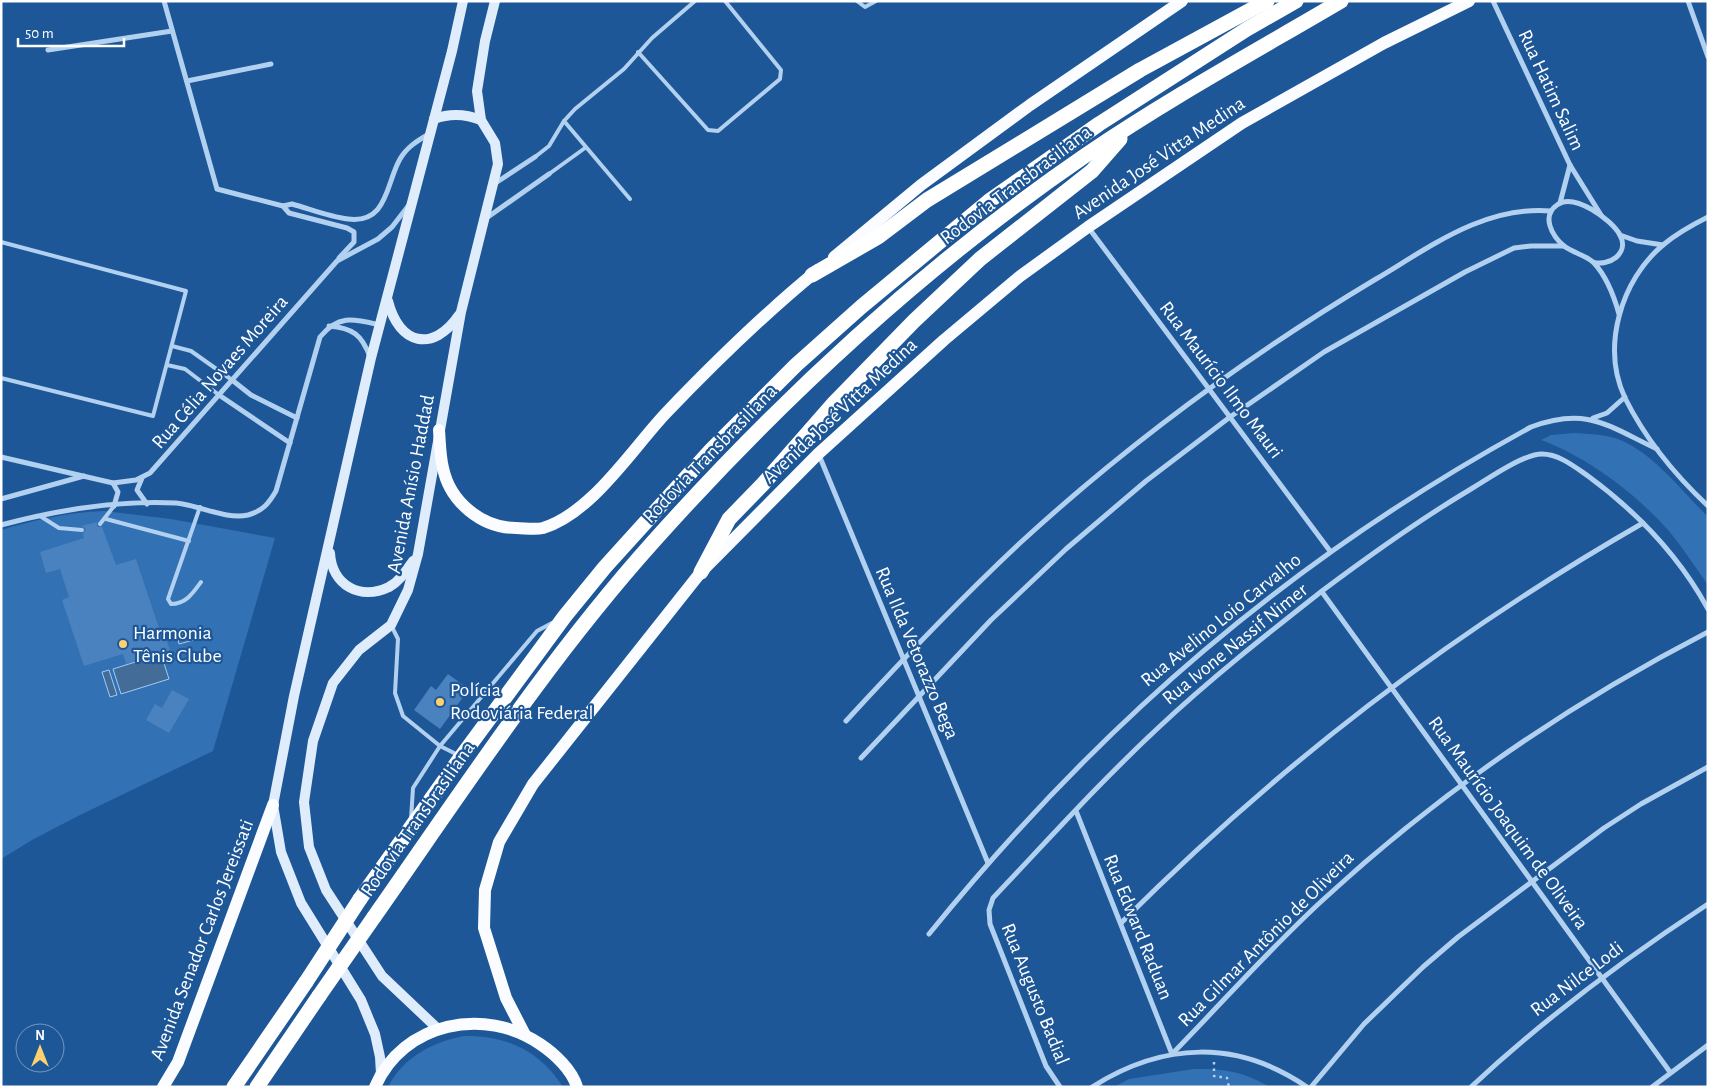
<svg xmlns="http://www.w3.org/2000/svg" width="1709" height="1088" font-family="'Alegreya Sans',sans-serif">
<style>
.green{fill:#3171b4}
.water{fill:#446c99;stroke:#a5cbf1}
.building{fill:#4a82bf}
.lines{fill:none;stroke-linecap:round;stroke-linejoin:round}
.path{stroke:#b2d0ef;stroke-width:2.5;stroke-dasharray:2.5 4;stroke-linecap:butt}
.lane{stroke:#b2d0ef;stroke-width:4}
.street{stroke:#b2d0ef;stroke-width:5}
.secondary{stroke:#dfecfb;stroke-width:10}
.primary{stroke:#fafcff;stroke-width:12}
.highway{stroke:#fff;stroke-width:15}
.highway-bridge{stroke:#fff;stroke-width:15}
.poi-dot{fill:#ffd070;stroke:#1d5797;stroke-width:2}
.labels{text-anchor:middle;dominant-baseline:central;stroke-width:4.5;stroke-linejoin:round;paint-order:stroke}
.street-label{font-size:20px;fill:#fff;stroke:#1d5797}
.poi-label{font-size:20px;fill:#fff;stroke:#1d5797;text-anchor:start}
</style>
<rect width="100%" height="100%" fill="#1d5797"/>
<g class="green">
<path d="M1574,433C1588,434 1602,434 1615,438C1651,450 1682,491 1708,517V585C1695,567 1683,548 1669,531C1635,493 1589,458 1541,440L1551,435Z"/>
<path d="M104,511L171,519L275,538L213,751L78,816L32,840L1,859V530C35,520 69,512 104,511Z"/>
<path d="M464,1036C506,1035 540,1051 563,1087H388C403,1057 433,1042 464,1036Z"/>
<path d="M1194,1069C1225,1069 1242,1071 1270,1087H1114L1129,1079Z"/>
</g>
<g class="water">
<path d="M202,628L205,637L179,644L177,636Z"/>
<path d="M161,654L169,679L121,694L113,669Z"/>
<path d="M109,670L117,695L110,697L102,672Z"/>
</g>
<g class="building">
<path d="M97,522V527H102L116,565L136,559L161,634L164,633L170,650L126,664L123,654L84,666L62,600L69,597L60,569L46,573L40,552L84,538L83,534L86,529L81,526Z"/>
<path d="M448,674L463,685L461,689L466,693L440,729L414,710L431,686L436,690Z"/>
<path d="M172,690L189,699L169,733L146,720L155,704L162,708Z"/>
</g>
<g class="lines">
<path class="path" d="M1214,1062V1076L1227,1078L1229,1087"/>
<g class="lane">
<path d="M857,1L865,7L876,1"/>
<path d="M638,52L708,130L718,131L780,79L781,70L725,1"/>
<path d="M535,157L549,146L564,121"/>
<path d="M549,174L585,148"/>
<path d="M630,199L564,121L575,109L624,69L652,38L695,1"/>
<path d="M1,242L186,291L153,416L1,378"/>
<path d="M172,346L191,351L232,380"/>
<path d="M167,365L185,369L219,395"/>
<path d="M200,507L168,599L171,604C186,604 193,593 201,582"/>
<path d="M40,516L59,528L82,530"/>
<path d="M106,519L189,541"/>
<path d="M100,524L114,506"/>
<path d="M392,627L398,639L395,693L403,716L440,746L458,755"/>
<path d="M411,819L413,788L440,746L537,631L552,623"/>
</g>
<g class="street">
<path d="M164,1L217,189L283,206L292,204C310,209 329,217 348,219C388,224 386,183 400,159C407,147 417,141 429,134"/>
<path d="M1493,1L1570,165L1601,215"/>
<path d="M1688,1L1708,57"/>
<path d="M48,50L172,31"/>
<path d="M187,81L271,64"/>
<path d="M494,184L535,157"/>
<path d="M1560,203L1570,165"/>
<path d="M283,206L289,213L347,228L354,232V242L339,258"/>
<path d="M1708,217C1692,225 1676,234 1663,245C1621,280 1601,347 1625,398C1645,438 1676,476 1708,506"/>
<path d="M485,219L549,174"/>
<path d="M1088,227L1330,551"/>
<path d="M1620,235L1637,241L1663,245"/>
<path d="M1593,262C1608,267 1630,254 1620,235C1612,220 1574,192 1557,205C1541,216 1552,236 1564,246C1573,253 1586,255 1594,263C1607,277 1614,296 1619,314"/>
<path d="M329,326C353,328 362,335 370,357"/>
<path d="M232,380L251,395L297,418"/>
<path d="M219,395L290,443"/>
<path d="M1593,418L1607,413L1625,397"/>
<path d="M819,455L988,863"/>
<path d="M1,457L113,483L136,480L150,473L337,261L378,239L392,227L409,205"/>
<path d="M142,478L137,490L147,504"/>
<path d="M113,483L118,492L114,506"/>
<path d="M1,499L84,476"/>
<path d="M1,525C57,510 118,500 176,503C199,505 226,520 248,515C263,511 269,503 276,491L320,337C339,314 354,319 380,325"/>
<path d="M1322,592L1670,1072"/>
<path d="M846,721C902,660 959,600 1020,543C1129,443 1249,355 1376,279C1430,247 1485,205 1551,211"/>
<path d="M861,758L991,620L1066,549L1146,481L1230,417L1324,352L1465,272L1514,248L1531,246H1564"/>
<path d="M1076,811L1172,1054C1223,1002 1271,947 1325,898C1440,792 1569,704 1708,632"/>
<path d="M1121,923C1280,764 1448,635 1643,523"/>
<path d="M929,934C1101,722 1291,558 1531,427C1587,406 1608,426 1657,449"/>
<path d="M1060,1087L1046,1066L990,924L989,910L993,898C1047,841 1100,782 1158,728C1210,679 1266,635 1322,591C1370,555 1419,520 1471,489C1488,479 1523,454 1542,454C1559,454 1575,467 1588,476C1637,512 1679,556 1708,609"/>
<path d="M1092,1087C1163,1042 1237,1039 1307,1087"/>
<path d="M1311,1087L1364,1024L1423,967L1458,937L1604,828L1641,804L1708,767"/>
<path d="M1471,1087C1545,1018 1624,959 1708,904"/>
<path d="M1652,1087L1708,1045"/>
</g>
<g class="secondary">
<path d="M434,119C450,113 466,114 481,120"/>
<path d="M388,301C399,345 433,353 459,315"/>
<path d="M330,553C332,585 360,601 389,587C400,581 406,571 413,561"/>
<path d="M438,1029L382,976L326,890L309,847L304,802L313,741L333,683L359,650L391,625L408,590L418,554L461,312L498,164L495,143L481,120L477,91L485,41L495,1"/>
<path d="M381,1074L380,1057L375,1034L361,1000L301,903L281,852L273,805L294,696L371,358L452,51L463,1"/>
</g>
<g class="primary">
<path d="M834,257L921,185L1030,105L1182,1"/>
<path d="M439,430C440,443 440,456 443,468C450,502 482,528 516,528C524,528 535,530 543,528C592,513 632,449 666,413C714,363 765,313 818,270"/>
<path d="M524,1033L506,998L484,928L485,890L499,842L533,784L701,572L818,454L944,340L1019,277L1088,227L1242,123L1384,43L1469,1"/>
<path d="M163,1087L178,1062L273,805"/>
<path d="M375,1087C403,1022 485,1006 540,1044C555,1054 572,1070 577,1087"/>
</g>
<g class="highway">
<path d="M812,275L878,237L927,200L1140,70L1267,1"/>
<path d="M701,572L729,519L763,484L834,403L914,321L980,259L1092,171L1120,139"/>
<path d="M360,899L461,757L565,616L605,567L711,450L796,365L861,307L989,201L1099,124L1247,29L1296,1"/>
<path d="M374,917C463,790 549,658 653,542C780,400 928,263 1086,155C1168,99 1256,51 1341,1"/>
<path d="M234,1087L306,982"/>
<path d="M257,1087L319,996"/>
</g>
<g class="highway-bridge">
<path d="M306,982L360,899"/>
<path d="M319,996L374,917"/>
</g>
</g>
<g class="poi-dot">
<circle cx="123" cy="644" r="5"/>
<circle cx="440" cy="702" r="5"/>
</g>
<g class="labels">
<g class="street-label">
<text transform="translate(1551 90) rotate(65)">Rua Hatim Salim</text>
<text transform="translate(1159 158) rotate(-34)">Avenida José Vitta Medina</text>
<text transform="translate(1016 185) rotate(-37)">Rodovia Transbrasiliana</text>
<text transform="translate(220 372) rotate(-49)">Rua Célia Novaes Moreira</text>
<text transform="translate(1221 380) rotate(53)">Rua Maurício Ilmo Mauri</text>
<text transform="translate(840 411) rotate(-43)">Avenida José Vitta Medina</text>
<text transform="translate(710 454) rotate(-46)">Rodovia Transbrasiliana</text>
<text transform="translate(411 484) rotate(-79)">Avenida Anísio Haddad</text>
<text transform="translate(1221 620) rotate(-39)">Rua Avelino Loio Carvalho</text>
<text transform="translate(1235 644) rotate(-39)">Rua Ivone Nassif Nimer</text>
<text transform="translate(917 653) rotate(67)">Rua Ilda Vetorazzo Bega</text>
<text transform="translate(418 819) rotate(-55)">Rodovia Transbrasiliana</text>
<text transform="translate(1508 823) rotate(54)">Rua Maurício Joaquim de Oliveira</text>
<text transform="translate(1138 927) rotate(68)">Rua Edward Raduan</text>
<text transform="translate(1266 939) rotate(-45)">Rua Gilmar Antônio de Oliveira</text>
<text transform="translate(202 940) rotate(-69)">Avenida Senador Carlos Jereissati</text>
<text transform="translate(1577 979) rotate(-37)">Rua Nilce Lodi</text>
<text transform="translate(1035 994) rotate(68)">Rua Augusto Badial</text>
</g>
<g class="poi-label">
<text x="133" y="633">Harmonia<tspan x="133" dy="23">Tênis Clube</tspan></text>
<text x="450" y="690">Polícia<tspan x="450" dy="23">Rodoviária Federal</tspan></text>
</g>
</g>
<rect width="1709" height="1088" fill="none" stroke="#ffffff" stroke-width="5"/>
<g transform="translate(40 1048)"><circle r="24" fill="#1d5797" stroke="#779ac1"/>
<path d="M0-4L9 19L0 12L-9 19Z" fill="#ffd070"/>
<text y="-8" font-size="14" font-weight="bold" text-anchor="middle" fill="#ffffff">N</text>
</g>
<path d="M18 38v8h106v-8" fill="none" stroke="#ffffff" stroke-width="2.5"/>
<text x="25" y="38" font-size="15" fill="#ffffff" stroke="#1d5797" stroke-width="4" paint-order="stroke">50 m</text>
</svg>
